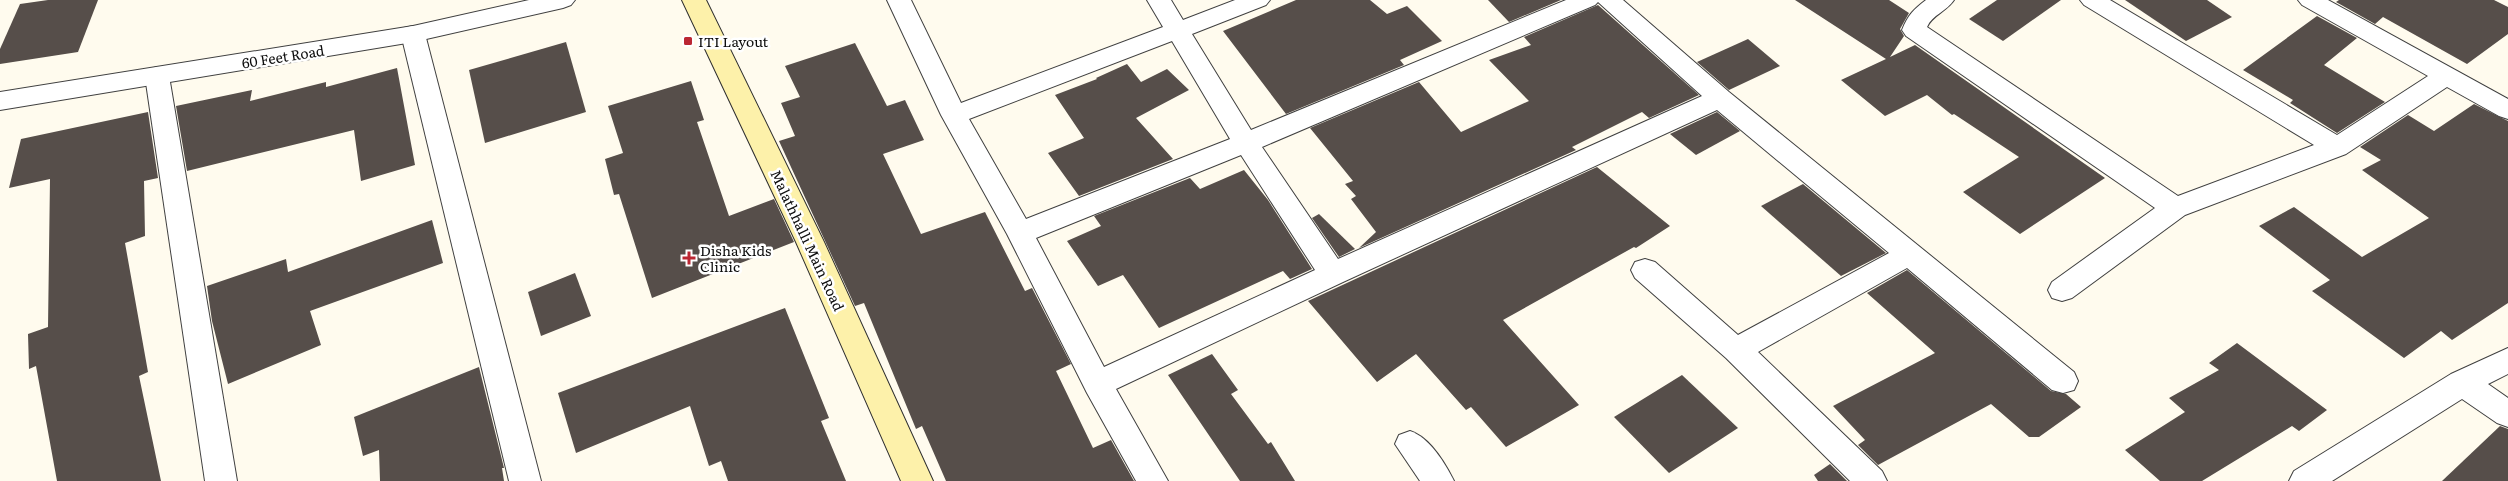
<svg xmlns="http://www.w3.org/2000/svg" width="2508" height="481" font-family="Literata,serif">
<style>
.building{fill:#564e4a}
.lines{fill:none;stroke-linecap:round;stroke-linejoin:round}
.minor-casing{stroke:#404040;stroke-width:2}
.tertiary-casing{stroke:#404040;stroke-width:2}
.secondary-casing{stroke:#2f2f2f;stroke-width:2}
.minor{fill:#fff;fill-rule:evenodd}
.tertiary{fill:#fff;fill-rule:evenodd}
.secondary{fill:#fdf1aa;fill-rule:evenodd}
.poi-dot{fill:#bb2733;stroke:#fff;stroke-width:2}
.labels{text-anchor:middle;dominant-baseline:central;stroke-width:5;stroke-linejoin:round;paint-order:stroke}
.poi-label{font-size:14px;fill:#0d0d0d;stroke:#fff;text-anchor:start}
.street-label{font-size:14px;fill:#0d0d0d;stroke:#fff}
</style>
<rect width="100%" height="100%" fill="#fffbee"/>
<g class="building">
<path d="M48,0H98L78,52L0,64V49L20,4Z"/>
<path d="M1296,0H1370L1387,14L1407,6L1442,41L1400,60L1404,65L1286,114L1223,31Z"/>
<path d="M1488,0H1561L1509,22Z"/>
<path d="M1795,0H1889L1909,13L1900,29L1904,36L1890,57L1915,45L2105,178L2020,234L1963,192L2019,157L1954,114L1952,115L1927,95L1885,116L1841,80L1886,59Z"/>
<path d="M1997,0H2061L2003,41L1969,19Z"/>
<path d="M2125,0H2207L2232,17L2186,41Z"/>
<path d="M2339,0H2494L2508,7V34L2467,64L2383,17L2375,24L2336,2Z"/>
<path d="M1598,5L1699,95L1649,118L1642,112L1572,147L1576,150L1359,248L1376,232L1351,199L1356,196L1345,184L1353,181L1310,128L1419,82L1461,132L1529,101L1489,60L1531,45L1524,37Z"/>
<path d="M2317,16L2357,38L2324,65L2385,102L2337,133L2290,103L2293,100L2243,70Z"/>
<path d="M1748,39L1780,66L1729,90L1697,62Z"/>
<path d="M566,42L586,112L485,143L469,70Z"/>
<path d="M855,43L887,106L905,100L924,140L883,154L921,234L985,212L1025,291L1032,288L1071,364L1056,371L1093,448L1111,440L1134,481H946L922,426L916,429L864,303L855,306L779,141L795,136L781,103L800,97L785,66Z"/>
<path d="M1127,64L1141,82L1167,69L1189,90L1136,118L1173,159L1079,196L1048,153L1084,138L1055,95L1097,79L1096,78Z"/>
<path d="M397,68L415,165L361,181L354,130L187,171L176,106L252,90L250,101L326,82V87Z"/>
<path d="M691,81L704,120L697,122L729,216L774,199L794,242L652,298L619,194L614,195L605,159L623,153L608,106Z"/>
<path d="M2474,104L2508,121V303L2452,340L2441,331L2404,358L2312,291L2330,280L2259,226L2294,207L2362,257L2429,218L2362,170L2381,160L2360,147L2408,115L2434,131Z"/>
<path d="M148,112L158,178L144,181L145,236L125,243L148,372L139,376L161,481H57L36,366L29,369L28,334L48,327L50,179L9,188L21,139Z"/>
<path d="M1717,112L1740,131L1696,155L1670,134Z"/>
<path d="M1597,167L1670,226L1636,248L1634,247L1503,320L1579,405L1506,447L1471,407L1466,410L1416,354L1377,382L1308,301Z"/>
<path d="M1244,170L1268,200L1312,269L1290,279L1283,271L1159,328L1123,275L1098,286L1067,241L1101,226L1094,216L1190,178L1200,189Z"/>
<path d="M1803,184L1886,253L1841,276L1761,206Z"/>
<path d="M1319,214L1355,249L1339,257L1312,218Z"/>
<path d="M432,220L443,263L310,311L321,345L228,384L212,321L207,286L286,259L288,272Z"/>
<path d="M1907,270L2051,391L2066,394L2081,407L2039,437H2029L1991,404L1878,465L1858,445L1865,440L1833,406L1935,353L1867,293Z"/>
<path d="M575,273L591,316L541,336L528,292Z"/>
<path d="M785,308L829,418L821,421L846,481H728L721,461L709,466L690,406L576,453L558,393Z"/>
<path d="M2237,343L2327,410L2299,431L2292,426L2202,481H2160L2125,450L2185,412L2169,398L2219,370L2209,363Z"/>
<path d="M1212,354L1238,390L1231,394L1268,444L1271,442L1295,481H1240L1168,375Z"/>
<path d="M479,367L504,468H502L504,481H380L379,450L363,456L354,417Z"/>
<path d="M1682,375L1738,428L1669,473L1614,417Z"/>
<path d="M2500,426L2508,429V481H2442Z"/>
<path d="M1830,464L1847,481H1818L1814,475Z"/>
</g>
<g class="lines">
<defs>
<g id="minor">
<path d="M887,0H911L961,103L1163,27L1147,0H1171L1183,20L1235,0H1270L1266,5L1192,34L1251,130L1566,0H1623L1729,92L2074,372L2078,381L2074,390L2063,393L2052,390L1907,268L1758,352L1882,471L1887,481H1850L1726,358L1635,278L1631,270L1635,262L1645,259L1655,262L1738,335L1889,253L1717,110L1343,282L1116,389L1168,481H1136L1087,393L1007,234L941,115ZM1598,2L1702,96L1338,259L1262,147L1595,5ZM1172,41L1230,139L1026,219L969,119ZM1241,155L1315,270L1104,367L1036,238Z"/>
<path d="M1926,0H1954C1947,11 1932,15 1927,27L2178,196L2314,145L2084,5L2080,0H2110L2337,135L2428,76L2302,5L2298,0H2328L2508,99V119L2499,116L2447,87L2346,154L2185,215L2072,298L2062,301L2052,298L2048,290L2052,282L2155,208L1906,36L1902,30C1908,15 1914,9 1926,0Z"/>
<path d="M413,26L422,28L425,34L541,481H509L401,34L404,28Z"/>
<path d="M157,67L166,70L169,76L237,481H205L145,76L148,70Z"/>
<path d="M2508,348V374L2488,384L2508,398V427L2497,423L2462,399L2332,481H2289L2294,471L2451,374Z"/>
<path d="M1410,431C1429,437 1445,463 1454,481H1420L1395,444L1399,435Z"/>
</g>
<path id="tertiary" d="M529,0H575L571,5L563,8L413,42L0,110V92L413,26Z"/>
<path id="secondary" d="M682,0H706L824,242L933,481H901L796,242Z"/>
</defs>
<use href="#minor" class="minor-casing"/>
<use href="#tertiary" class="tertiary-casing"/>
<use href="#secondary" class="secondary-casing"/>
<use href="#minor" class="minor"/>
<use href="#tertiary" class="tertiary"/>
<use href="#secondary" class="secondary"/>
</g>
<g class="poi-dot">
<rect x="683" y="36" width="10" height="10" rx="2.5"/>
<path d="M686.5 250.5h5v5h5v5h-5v5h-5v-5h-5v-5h5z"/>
</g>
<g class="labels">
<g class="poi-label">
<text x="698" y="41">ITI Layout</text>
<text x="700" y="250">Disha Kids<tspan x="700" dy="16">Clinic</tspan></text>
</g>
<g class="street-label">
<text transform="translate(283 56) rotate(-9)">60 Feet Road</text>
<text transform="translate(808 240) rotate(65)">Malathhalli Main Road</text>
</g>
</g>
</svg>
